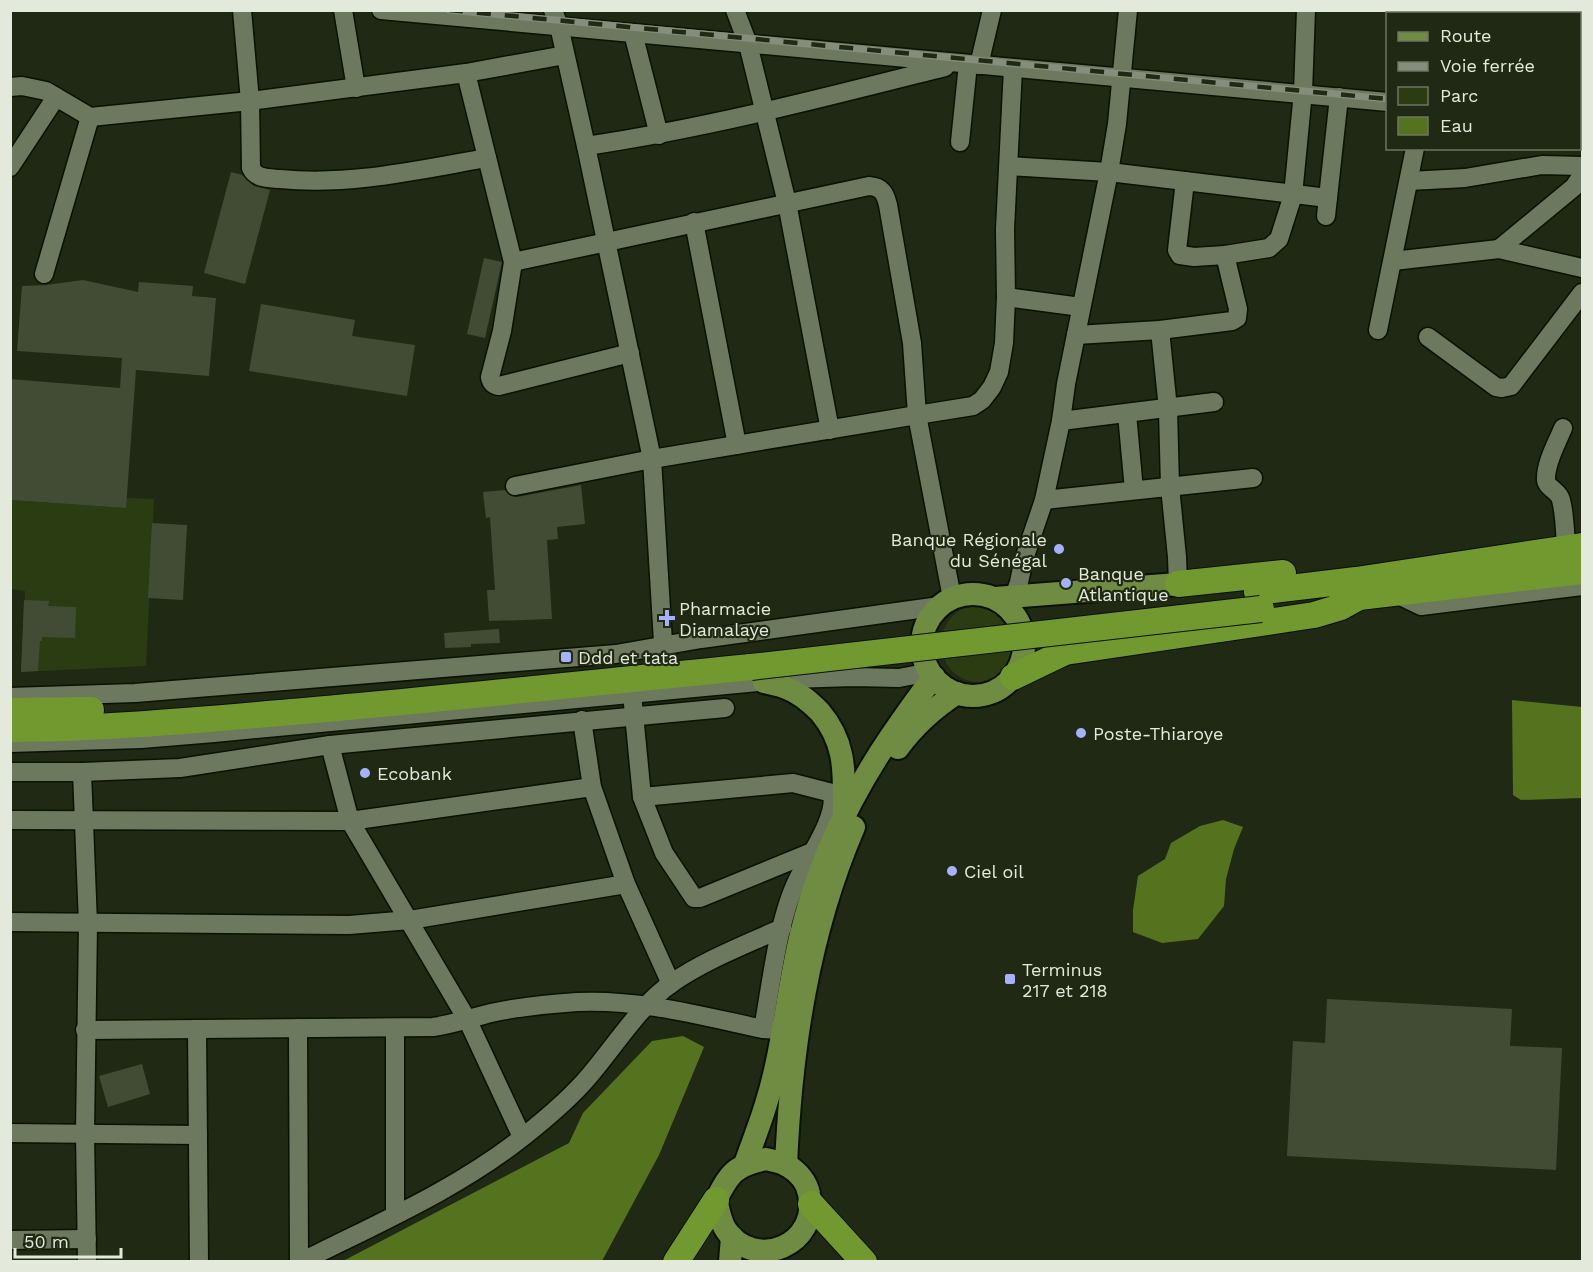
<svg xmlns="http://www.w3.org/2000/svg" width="1593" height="1272" font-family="'Work Sans',sans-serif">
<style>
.green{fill:#2c3c12}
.water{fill:#55731f}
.building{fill:#424c34}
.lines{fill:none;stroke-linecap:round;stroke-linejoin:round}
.minor-casing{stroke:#0a1201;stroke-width:21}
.major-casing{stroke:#0a1201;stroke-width:26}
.highway-casing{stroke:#0a1201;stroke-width:28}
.minor{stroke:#6d795f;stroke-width:18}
.major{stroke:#708c43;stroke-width:22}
.highway{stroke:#729930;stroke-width:26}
.rail-casing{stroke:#858d7c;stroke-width:7}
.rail{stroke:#202913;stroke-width:4.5;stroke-dasharray:14;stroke-linecap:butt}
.highway-bridge-casing{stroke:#0a1201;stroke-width:28;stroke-linecap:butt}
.highway-bridge{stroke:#729930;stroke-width:26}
.poi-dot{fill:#a6b1fc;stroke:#202913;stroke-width:2}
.labels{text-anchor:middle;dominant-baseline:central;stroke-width:4.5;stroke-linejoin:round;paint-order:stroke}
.poi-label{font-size:18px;fill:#e3eadc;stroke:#202913;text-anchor:start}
</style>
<rect width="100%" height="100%" fill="#202913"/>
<g class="green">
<path d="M126,498L154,499L146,666L21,672L25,591L11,589L10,500L125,508Z"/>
<path d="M978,606C1030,611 1022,687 976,682C938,678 929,629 960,610C965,607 972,607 978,606Z"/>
</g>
<g class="water">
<path d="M1512,700L1582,707V798L1521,800L1513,795Z"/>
<path d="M1223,820L1243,827L1234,849L1226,879L1224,906L1198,939L1162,943L1133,932V910L1138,876L1165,859L1171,843L1200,826Z"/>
<path d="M683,1036L704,1047L659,1155L602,1261H343L569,1143L583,1113L652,1041Z"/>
</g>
<g class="building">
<path d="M231,172L242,175L254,186L270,190L245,284L204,273Z"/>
<path d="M484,258L502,262L485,338L467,334Z"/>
<path d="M83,280L138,292L139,282L193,286L192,296L216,298L209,376L136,370L126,508L10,500V379L120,388L122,358L17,351L22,286L46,285Z"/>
<path d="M261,304L355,320L352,336L415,345L407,396L249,371Z"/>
<path d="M581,485L585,524L557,527L558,539L547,540L552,619L489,621L487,590H495L490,517L486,518L483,492L505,490L511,496L517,497Z"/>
<path d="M152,523L187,525L183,600L148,598Z"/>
<path d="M24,600L49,601L48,606L76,607L75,638L42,637V641H40L38,671L21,672Z"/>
<path d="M499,629L500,643L471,644V647L445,648L444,633Z"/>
<path d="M1327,999L1512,1009L1510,1046L1562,1048L1556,1170L1287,1156L1293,1041L1325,1043Z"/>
<path d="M142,1064L150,1094L108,1107L99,1076Z"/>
</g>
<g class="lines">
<defs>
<g id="minor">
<path d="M242,10L250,101L251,168C256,179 269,178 280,179C350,186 418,170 487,158"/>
<path d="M343,10L356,88"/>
<path d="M381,10L1388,102"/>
<path d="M553,10L559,26L586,146L652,459L664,659"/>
<path d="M735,10L748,44L787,203L830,430"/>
<path d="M1431,14V10"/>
<path d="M1529,14L1547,10"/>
<path d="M633,33L659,135"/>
<path d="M979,65L992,10"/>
<path d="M466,73L565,55"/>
<path d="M10,87L22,86L46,91L90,117L250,101L466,73L513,262L502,331L490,377C491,383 493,385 499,386L630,353"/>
<path d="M1580,117H1582"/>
<path d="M960,142L968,64"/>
<path d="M586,146C708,128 826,97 945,67"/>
<path d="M1009,166L1109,172L1328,198"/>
<path d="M10,167L56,97"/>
<path d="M1185,181L1177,250L1180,255L1194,257L1225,255L1269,248L1279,239L1293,195L1303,92L1306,10"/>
<path d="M1409,181L1465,178L1542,165L1582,166"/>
<path d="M1326,216L1339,97"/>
<path d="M694,222L737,445"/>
<path d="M1499,249L1574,187L1582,175"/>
<path d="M1393,261L1499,249L1582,268"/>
<path d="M513,262L869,186C882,187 885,193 888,205L912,343L917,415L952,598"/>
<path d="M44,274L90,117"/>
<path d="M1006,297L1081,307"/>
<path d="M1160,330L1168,409L1170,487L1177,557L1178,584"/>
<path d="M1378,330L1415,148"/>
<path d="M1076,335L1160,330L1232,321L1237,318L1238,309L1225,255"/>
<path d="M1428,337L1496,387L1502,388L1511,386L1582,293"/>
<path d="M1127,414L1134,490"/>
<path d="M1061,421L1214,402"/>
<path d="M1563,428C1557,443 1546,462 1546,478C1545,488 1559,490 1561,500C1565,515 1565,533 1566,548"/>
<path d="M515,486L652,459L917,415L973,406L982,400L992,387L999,372L1004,343L1006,297L1005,229L1013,68"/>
<path d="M1044,500L1253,478"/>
<path d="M1394,593L1421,606L1582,586"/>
<path d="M1007,606L1014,597L1019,582L1024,559L1044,500L1061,421L1066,384L1109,172L1117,124L1128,10"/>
<path d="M10,697L135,693L616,654L701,639L940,606"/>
<path d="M633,704L642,797L664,853L694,898H700L812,852"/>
<path d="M582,720L592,787L626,884L671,984"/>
<path d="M10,743L141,739L214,733L790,679L854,677L899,678L930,672"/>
<path d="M330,745L350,821L468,1021L522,1137"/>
<path d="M10,772H82L180,768L330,745L725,708"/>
<path d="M82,772L88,924L85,1133L87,1262"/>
<path d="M642,797L793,783L832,793C838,817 807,859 797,881C778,920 771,985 763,1029"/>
<path d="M10,820L350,821L592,787"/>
<path d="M10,922L349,925L410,920L626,884"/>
<path d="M298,1028L299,1262"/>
<path d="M395,1028V1215"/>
<path d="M197,1029L199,1262"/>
<path d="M85,1030L433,1027C454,1024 471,1018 491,1013C518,1007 549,1004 577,1002C640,999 702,1016 763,1029L782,1030"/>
<path d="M10,1133L198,1135"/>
<path d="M10,1240L87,1239"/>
<path d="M301,1262C376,1224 456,1190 523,1137C547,1118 571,1098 590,1075C615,1046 640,1005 672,983C705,960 745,945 782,928"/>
</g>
<g id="major">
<circle cx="973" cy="645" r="51"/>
<path d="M995,598L1178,584"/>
<path d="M764,682C771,684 779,685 786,688C800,693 810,702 820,712C847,744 844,774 844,813"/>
<path d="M898,748C914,726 934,708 957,693"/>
<path d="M766,1159C773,1161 782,1162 788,1166C798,1172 807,1182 809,1194C820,1245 755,1272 726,1230C720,1221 719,1210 716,1200C730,1172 735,1166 766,1159Z"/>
<path d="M745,1164C752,1144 760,1124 766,1104C783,1050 787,993 800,938C817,865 849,798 891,736C905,716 918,696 934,677"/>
<path d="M786,1165C791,1049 808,934 854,827"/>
<path d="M730,1262L732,1237"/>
</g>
<g id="highway">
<path d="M1178,584L1283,573"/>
<path d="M1257,592L1356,580L1582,546"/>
<path d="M1342,599L1582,571"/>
<path d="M1013,677L1065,652L1314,615L1341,607L1359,597"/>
<path d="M10,711L91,710"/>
<path d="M10,729C104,729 198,720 291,712C445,699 598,682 751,667"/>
<path d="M811,1204L864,1262"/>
<path d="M676,1262L716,1200"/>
</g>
</defs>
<use href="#minor" class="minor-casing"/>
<use href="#major" class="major-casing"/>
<use href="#highway" class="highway-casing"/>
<use href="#minor" class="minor"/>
<use href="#major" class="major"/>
<use href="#highway" class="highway"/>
<defs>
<g id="rail">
<path d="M449,10L1388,99"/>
<path d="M1580,114L1582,115"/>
</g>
</defs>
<use href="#rail" class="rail-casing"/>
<use href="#rail" class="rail"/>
<defs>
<path id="highway-bridge" d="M751,667L1261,609"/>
</defs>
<use href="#highway-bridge" class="highway-bridge-casing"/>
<use href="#highway-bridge" class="highway-bridge"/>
</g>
<g class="poi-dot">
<circle cx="1059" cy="549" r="6"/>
<circle cx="1066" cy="583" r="6"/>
<path d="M664 609h6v6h6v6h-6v6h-6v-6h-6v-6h6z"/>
<rect x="560" y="651" width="12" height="12" rx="3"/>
<circle cx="1081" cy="733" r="6"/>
<circle cx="365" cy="773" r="6"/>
<circle cx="952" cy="871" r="6"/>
<rect x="1004" y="973" width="12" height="12" rx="3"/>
</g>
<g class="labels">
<g class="poi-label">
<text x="1047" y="539" text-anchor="end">Banque Régionale<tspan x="1047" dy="21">du Sénégal</tspan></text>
<text x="1078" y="573">Banque<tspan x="1078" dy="21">Atlantique</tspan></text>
<text x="679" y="608">Pharmacie<tspan x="679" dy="21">Diamalaye</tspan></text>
<text x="578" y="657">Ddd et tata</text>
<text x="1093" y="733">Poste-Thiaroye</text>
<text x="377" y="773">Ecobank</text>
<text x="964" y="871">Ciel oil</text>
<text x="1022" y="969">Terminus<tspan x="1022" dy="21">217 et 218</tspan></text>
</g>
</g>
<rect width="1593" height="1272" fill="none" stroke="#e3eadc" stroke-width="24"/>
<rect x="1386" y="12" width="195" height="138" fill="#202913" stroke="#6e7663" stroke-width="1.5"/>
<rect x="1398" y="32" width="30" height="9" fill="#708c43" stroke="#6e7663" stroke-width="1.5"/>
<text x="1440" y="42" font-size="18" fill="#e3eadc">Route</text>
<rect x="1398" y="62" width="30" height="9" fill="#858d7c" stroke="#6e7663" stroke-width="1.5"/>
<text x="1440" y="72" font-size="18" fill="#e3eadc">Voie ferrée</text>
<rect x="1398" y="87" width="30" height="18" fill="#2c3c12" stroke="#6e7663" stroke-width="1.5"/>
<text x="1440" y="102" font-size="18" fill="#e3eadc">Parc</text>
<rect x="1398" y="117" width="30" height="18" fill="#55731f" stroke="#6e7663" stroke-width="1.5"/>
<text x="1440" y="132" font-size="18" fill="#e3eadc">Eau</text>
<path d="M15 1248v9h106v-9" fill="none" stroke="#e3eadc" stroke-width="3"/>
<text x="24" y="1248" font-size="18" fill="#e3eadc" stroke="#202913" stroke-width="4.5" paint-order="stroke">50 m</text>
</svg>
